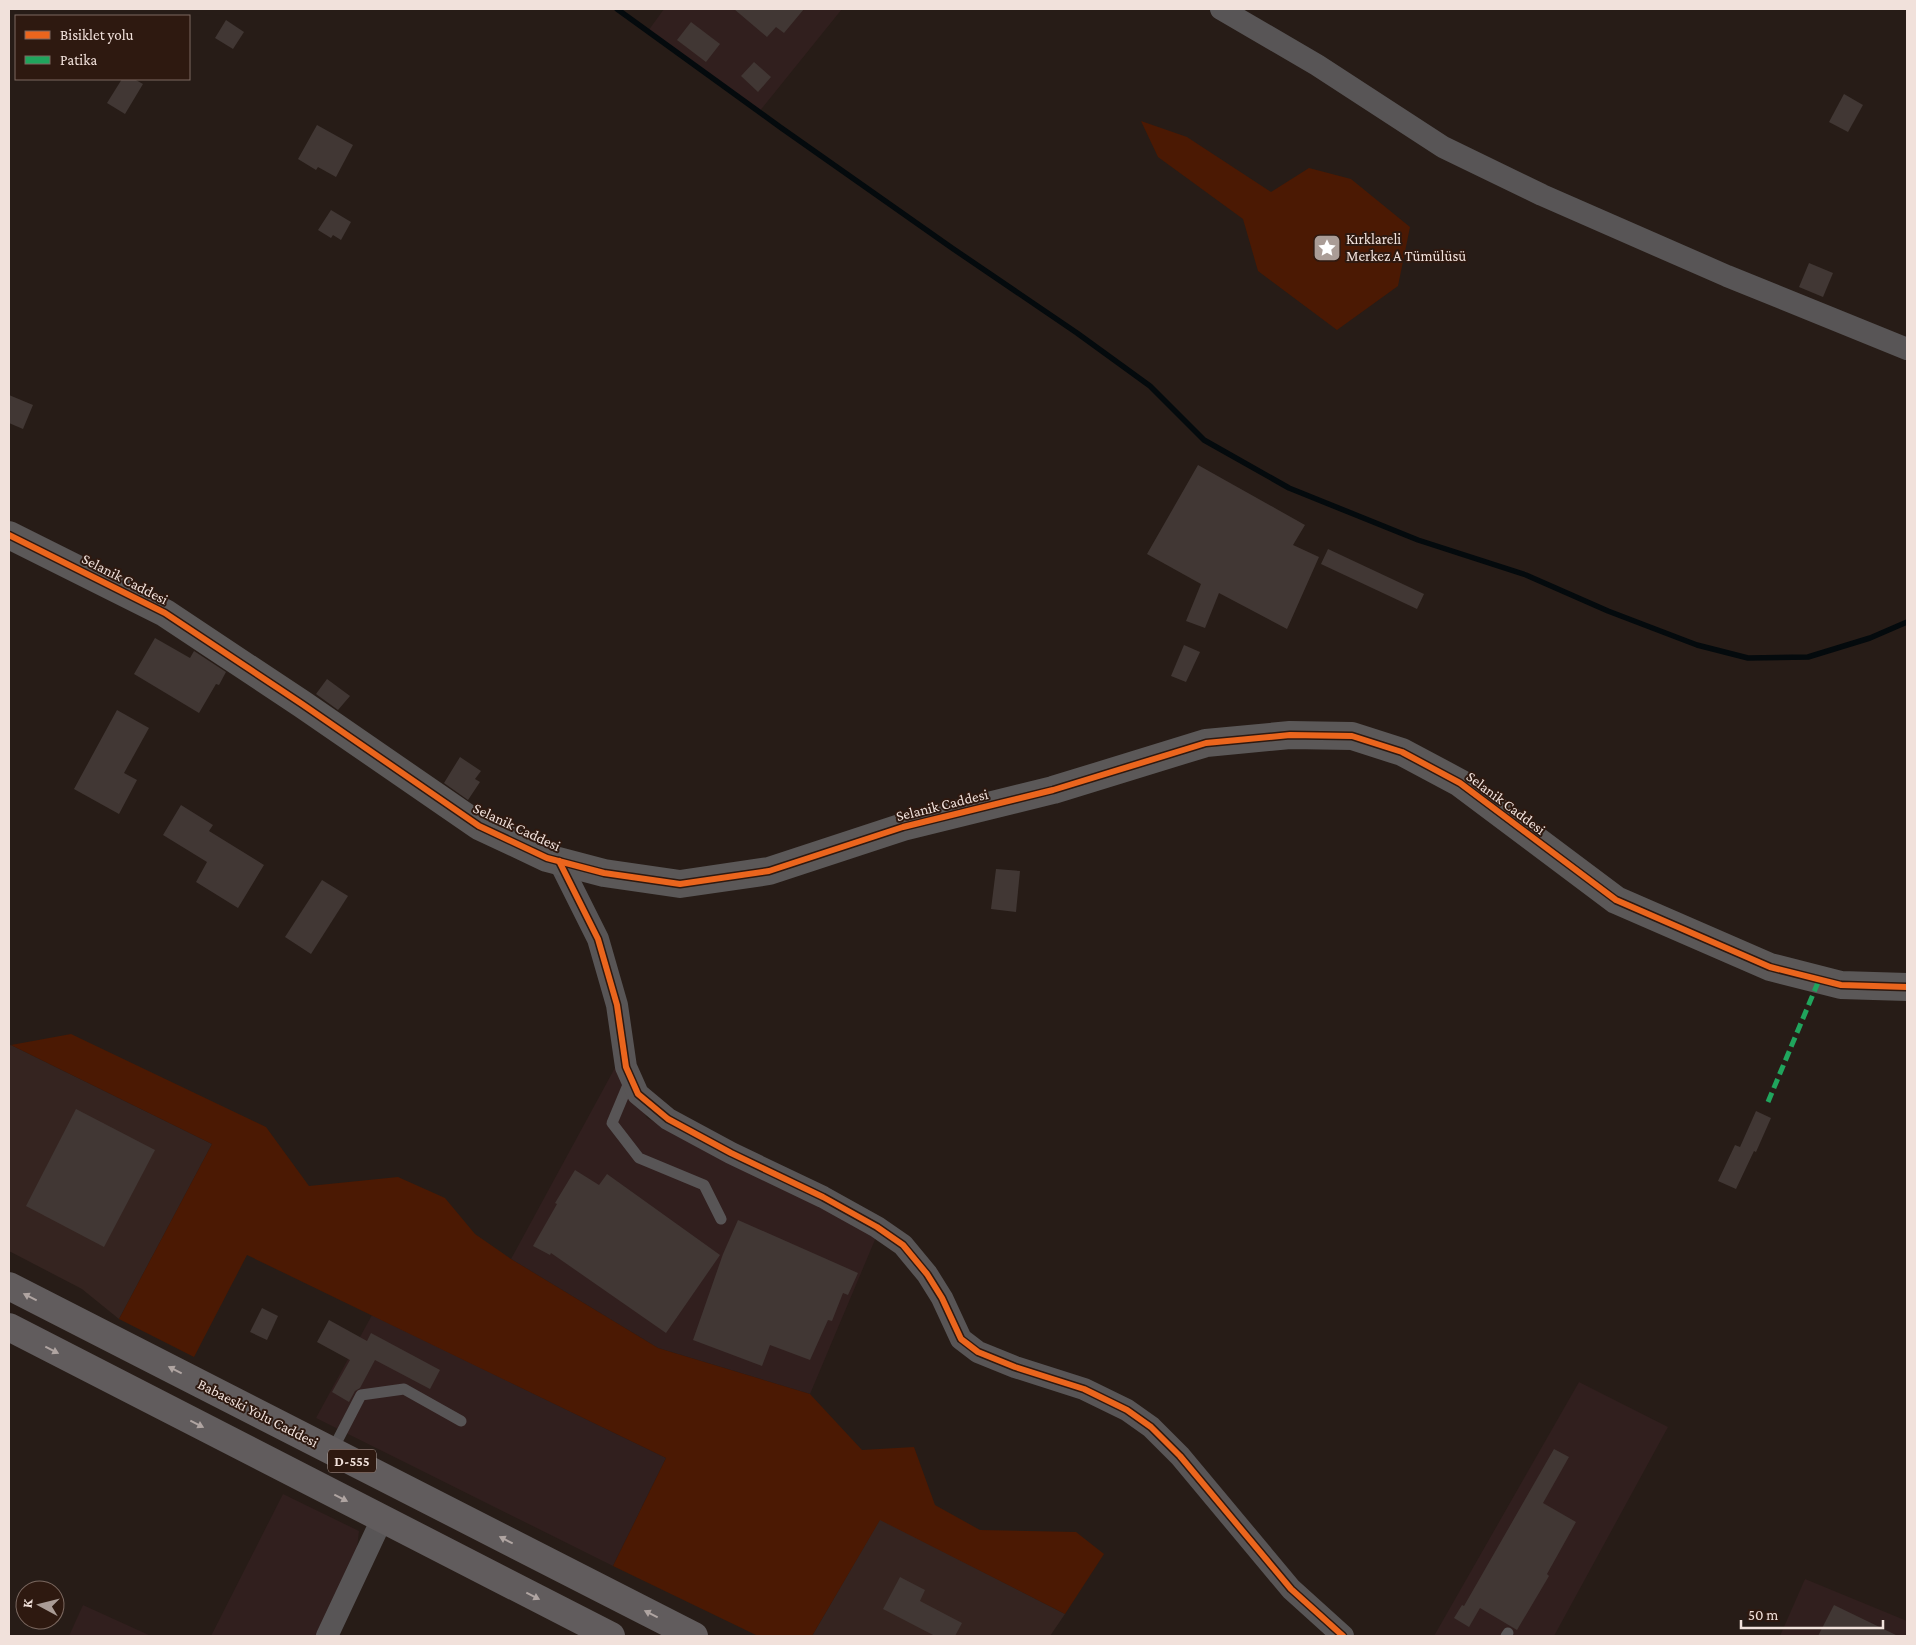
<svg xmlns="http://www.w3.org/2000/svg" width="1916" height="1645" font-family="'Crimson Pro',serif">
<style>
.commercial{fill:#352420}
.industrial{fill:#311f1e}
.green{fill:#4b1903}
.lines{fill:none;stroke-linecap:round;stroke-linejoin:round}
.stream{stroke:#040a0d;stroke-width:5.5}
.building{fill:#413734}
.lane{stroke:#585556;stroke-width:11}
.street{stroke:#585556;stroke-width:22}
.secondary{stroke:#5b5858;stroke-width:28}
.highway{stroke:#615c5d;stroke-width:28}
.quiet{stroke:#20a55d;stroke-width:5;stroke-dasharray:10 5;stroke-linecap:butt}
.cycleway-casing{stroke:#2e1910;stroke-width:9}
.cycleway{stroke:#eb651d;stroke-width:6}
.oneway{fill:#b0a5a2}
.labels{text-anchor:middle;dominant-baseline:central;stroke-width:4;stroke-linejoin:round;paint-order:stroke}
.shield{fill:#2e1910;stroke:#b6a59e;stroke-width:1}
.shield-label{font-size:14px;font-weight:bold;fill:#f1e1db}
.poi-label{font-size:15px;fill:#f1e1db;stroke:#2e1910;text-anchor:start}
.street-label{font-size:15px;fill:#f1e1db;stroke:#2e1910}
</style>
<rect width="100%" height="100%" fill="#271c17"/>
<g class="commercial">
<path d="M11,1045L212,1144L119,1319L82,1289L9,1251V1046Z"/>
<path d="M880,1519L1065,1614L1050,1636H812Z"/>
</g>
<g class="industrial">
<path d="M664,9H842L759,112L648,31Z"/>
<path d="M617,1064L647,1118L877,1235L810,1394L658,1348L511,1259Z"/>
<path d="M372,1315L666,1458L613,1566L316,1418Z"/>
<path d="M1579,1382L1668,1427L1554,1636H1434Z"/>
<path d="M283,1494L359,1531L355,1566L321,1636H211Z"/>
<path d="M1805,1579L1907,1621V1636H1780Z"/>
<path d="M83,1605L151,1636H69Z"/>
</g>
<g class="green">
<path d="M1141,121L1187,137L1271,192L1309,168L1351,179L1410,227L1398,286L1337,330L1258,271L1243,219L1158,157Z"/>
<path d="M71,1034L266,1127L309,1186L398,1177L445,1198L475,1234L511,1259L658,1348L810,1394L862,1450L914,1447L935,1505L980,1530L1076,1532L1104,1554L1065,1614L880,1520L812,1636H758L613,1566L666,1458L247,1255L194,1357L119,1319L212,1144L11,1045Z"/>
</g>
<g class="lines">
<path class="stream" d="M617,9L780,127L952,248L1077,333L1150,386L1204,440L1289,488L1418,540L1526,575L1608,611L1697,645L1748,658L1808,657L1870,638L1907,622"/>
</g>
<g class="building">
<path d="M734,9H804L784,33L776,27L767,37Z"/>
<path d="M226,20L244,32L233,49L215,38Z"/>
<path d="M691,22L720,44L706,62L677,40Z"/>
<path d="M754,62L771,77L758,92L741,76Z"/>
<path d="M122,79H134L143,84L125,114L107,103Z"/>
<path d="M1844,94L1863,105L1848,132L1829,122Z"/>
<path d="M317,125L353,145L336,177L318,167L316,170L298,159Z"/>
<path d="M331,210L351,222L341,240L333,235L331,238L318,230Z"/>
<path d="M1809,263L1833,273L1823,297L1799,287Z"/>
<path d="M9,395L33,405L23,429L9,423Z"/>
<path d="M1198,465L1305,525L1293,545L1319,557L1287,629L1219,593L1205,628L1186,621L1201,584L1147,554Z"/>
<path d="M1328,549L1424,594L1417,609L1321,564Z"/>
<path d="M155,638L190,658L194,651L226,672L219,685L216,684L199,713L134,674Z"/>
<path d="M1184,645L1200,652L1186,682L1171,676Z"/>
<path d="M327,679L350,696L338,710L316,694Z"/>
<path d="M117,710L149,728L124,773L137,780L119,814L74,789Z"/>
<path d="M460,757L481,771L475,779L480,782L468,800L444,783Z"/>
<path d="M181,805L213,825L209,831L264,865L238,908L196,882L207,862L163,835Z"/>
<path d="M996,869L1020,871L1016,912L991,909Z"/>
<path d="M322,880L348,896L311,954L285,937Z"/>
<path d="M76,1109L155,1150L104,1247L26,1206Z"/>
<path d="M1756,1111L1771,1118L1756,1152L1754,1151L1736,1189L1718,1181L1735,1145L1740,1147Z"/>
<path d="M575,1170L599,1185L607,1174L720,1255L666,1333L551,1253L550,1255L533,1246L557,1204L555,1203Z"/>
<path d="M738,1220L858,1273L848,1295L843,1293L832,1321L828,1320L810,1360L770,1345L762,1366L693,1340L723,1254Z"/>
<path d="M262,1308L278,1316L267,1340L250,1332Z"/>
<path d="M329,1320L367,1341L371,1333L440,1370L430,1389L375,1360L360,1388L355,1391L349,1402L332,1392L350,1360L317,1342Z"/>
<path d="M1554,1449L1569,1457L1543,1503L1576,1522L1547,1574L1549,1576L1517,1630L1480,1608L1469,1627L1454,1618L1462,1605L1464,1606Z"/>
<path d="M900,1577L925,1590L920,1601L962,1623L955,1636H935L883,1609Z"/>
<path d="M1834,1605L1898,1636H1818Z"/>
</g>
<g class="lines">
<g class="lane">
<path d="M630,1080L612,1123L639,1158L704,1185L721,1219"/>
<path d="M332,1451L361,1395L404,1389L461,1421"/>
<path d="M1506,1636L1508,1633"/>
</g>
<g class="street">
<path d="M1221,9L1317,65L1443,147L1542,195L1727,276L1907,349"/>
<path d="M559,861L598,939L617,1005L626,1067L638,1094L668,1119L731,1153L823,1197L877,1227L903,1245L927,1274L942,1298L961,1339L978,1352L1015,1367L1084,1389L1127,1410L1151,1427L1180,1456L1291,1589L1343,1636"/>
<path d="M327,1636L382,1519"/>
</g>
<path class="secondary" d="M9,535L165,613L302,704L479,826L547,858L604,873L680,884L769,871L903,827L1053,790L1206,743L1290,735L1352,736L1402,752L1460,783L1616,900L1770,967L1841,985L1907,987"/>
<g class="highway">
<path d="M9,1286L694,1636"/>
<path d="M9,1327L611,1636"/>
</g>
<path class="quiet" d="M1768,1102L1819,980"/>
<defs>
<g id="cycleway">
<path d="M9,535L165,613L302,704L479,826L547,858L604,873L680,884L769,871L903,827L1053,790L1206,743L1290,735L1352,736L1402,752L1460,783L1616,900L1770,967L1841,985L1907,987"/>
<path d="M559,861L598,939L617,1005L626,1067L638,1094L668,1119L731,1153L823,1197L877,1227L903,1245L927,1274L942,1298L961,1339L978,1352L1015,1367L1084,1389L1127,1410L1151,1427L1180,1456L1291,1589L1343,1636"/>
</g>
</defs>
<use href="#cycleway" class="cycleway-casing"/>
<use href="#cycleway" class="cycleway"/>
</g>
<defs><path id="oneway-solid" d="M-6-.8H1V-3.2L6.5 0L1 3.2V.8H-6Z" transform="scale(1.25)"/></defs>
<g class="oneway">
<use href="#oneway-solid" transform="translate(30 1297) rotate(-153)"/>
<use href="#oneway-solid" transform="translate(52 1350) rotate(27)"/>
<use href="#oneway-solid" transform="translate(175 1370) rotate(-153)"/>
<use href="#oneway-solid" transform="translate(197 1424) rotate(27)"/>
<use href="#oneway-solid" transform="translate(341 1498) rotate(27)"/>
<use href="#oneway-solid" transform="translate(506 1540) rotate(-153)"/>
<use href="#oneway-solid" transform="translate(533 1596) rotate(27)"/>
<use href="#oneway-solid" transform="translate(651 1614) rotate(-153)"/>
</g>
<defs>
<symbol id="sight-square" viewBox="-11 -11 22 22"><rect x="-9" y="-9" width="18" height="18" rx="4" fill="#aa9c96" stroke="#2e1910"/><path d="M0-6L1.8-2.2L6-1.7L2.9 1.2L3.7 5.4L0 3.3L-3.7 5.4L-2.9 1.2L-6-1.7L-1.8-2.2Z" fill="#fff"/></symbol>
</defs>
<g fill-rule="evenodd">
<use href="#sight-square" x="1311" y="232" width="32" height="32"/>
</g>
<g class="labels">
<rect class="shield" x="328" y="1449.5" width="48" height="23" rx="4"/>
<g class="shield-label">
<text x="352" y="1461">D-555</text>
</g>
<g class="poi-label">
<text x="1346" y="239">Kırklareli<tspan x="1346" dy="17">Merkez A Tümülüsü</tspan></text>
</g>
<g class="street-label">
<text transform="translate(125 579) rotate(27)">Selanik Caddesi</text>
<text transform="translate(1506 803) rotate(37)">Selanik Caddesi</text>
<text transform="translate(942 805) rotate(-14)">Selanik Caddesi</text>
<text transform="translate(517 827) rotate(25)">Selanik Caddesi</text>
<text transform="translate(258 1413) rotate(27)">Babaeski Yolu Caddesi</text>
</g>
</g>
<rect width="1916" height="1645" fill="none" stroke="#f1e1db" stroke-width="20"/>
<rect x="15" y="15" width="175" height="65" fill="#2e1910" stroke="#7c6961"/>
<rect x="25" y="31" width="25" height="8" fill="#eb651d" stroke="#7c6961"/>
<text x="60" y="40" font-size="15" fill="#f1e1db">Bisiklet yolu</text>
<rect x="25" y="56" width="25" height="8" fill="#20a55d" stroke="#7c6961"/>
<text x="60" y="65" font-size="15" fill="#f1e1db">Patika</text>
<g transform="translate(40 1605) rotate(277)"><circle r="24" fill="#2e1910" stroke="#7c6961"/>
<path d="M0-4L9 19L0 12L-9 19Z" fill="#aa9c96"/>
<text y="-8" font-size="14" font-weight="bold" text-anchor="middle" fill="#f1e1db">K</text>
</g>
<path d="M1741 1620v8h142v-8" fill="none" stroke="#f1e1db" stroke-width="2.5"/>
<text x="1748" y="1620" font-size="15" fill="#f1e1db" stroke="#2e1910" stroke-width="4" paint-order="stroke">50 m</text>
</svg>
